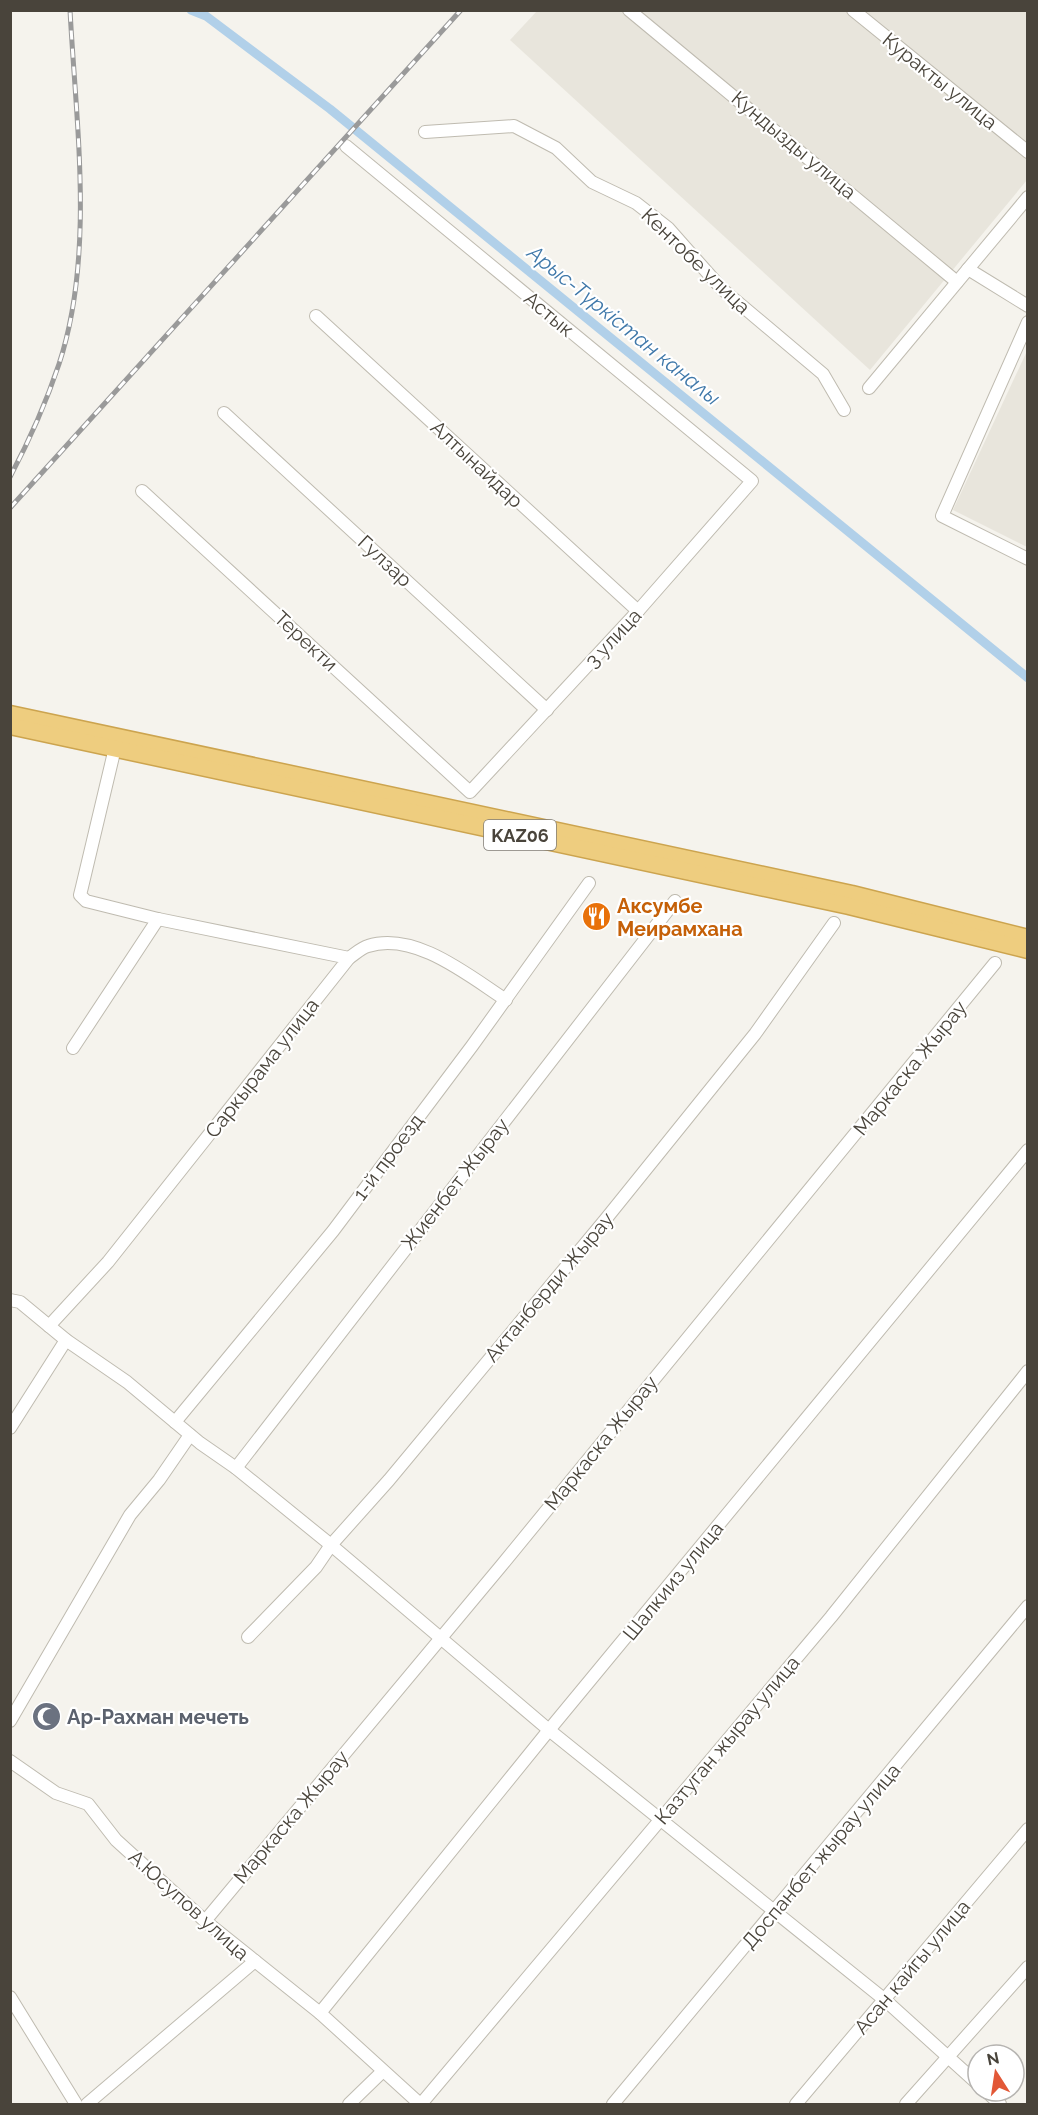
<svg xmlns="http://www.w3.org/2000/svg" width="1038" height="2115" font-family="Raleway,sans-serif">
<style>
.residential{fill:#e8e5dc}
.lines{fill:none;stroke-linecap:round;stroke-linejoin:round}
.canal{stroke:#b1d0e9;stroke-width:9}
.minor-casing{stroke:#bfbbb0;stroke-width:14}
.highway-casing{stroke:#cca44f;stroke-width:19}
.minor{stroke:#fff;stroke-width:12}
.highway{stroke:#eecd7f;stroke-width:16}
.rail-casing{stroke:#9a9a9a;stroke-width:5}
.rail{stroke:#fff;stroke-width:3;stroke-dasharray:9;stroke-linecap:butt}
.labels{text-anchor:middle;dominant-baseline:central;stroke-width:4.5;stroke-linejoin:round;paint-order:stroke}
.shield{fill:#fff;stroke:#807c76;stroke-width:1.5}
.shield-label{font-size:18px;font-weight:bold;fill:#49443b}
.street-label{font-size:20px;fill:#49443b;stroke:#fff}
.food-label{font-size:20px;font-weight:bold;fill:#c56008;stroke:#fff;text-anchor:start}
.worship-label{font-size:20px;font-weight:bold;fill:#5b616d;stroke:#fff;text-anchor:start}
.water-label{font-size:21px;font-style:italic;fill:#3f78a9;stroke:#fff}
</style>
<rect width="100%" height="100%" fill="#f5f3ed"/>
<g class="residential">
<path d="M537,11H1027V180L870,370L510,40Z"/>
<path d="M1027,351V547L953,510Z"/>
</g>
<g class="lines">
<path class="canal" d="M191,10L206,16L330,109L1028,678"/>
<defs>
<g id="minor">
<path d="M629,10L957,282"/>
<path d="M853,10L1028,152"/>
<path d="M425,132L514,126L556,148L592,182L636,203L668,228L722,289L823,374L844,410"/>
<path d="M968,269L1028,306"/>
<path d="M316,316L638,611"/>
<path d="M1028,322L942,516L1028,559"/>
<path d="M869,388L1028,197"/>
<path d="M224,413L547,710"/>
<path d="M142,491L470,792L638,611L752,481L346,146"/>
<path d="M349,958C355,954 361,948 368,946C415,931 469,976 506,1000"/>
<path d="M73,1048L158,919"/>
<path d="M10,1300L20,1302L66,1340L127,1382L200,1443L236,1468L331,1545L549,1730L885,2000L978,2084"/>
<path d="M49,1326L108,1262L349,958L158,919L86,901L80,895L82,887L115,748"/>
<path d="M175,1422L333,1231L472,1046L589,883"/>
<path d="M10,1428L66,1340"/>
<path d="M236,1468L675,901"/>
<path d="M248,1637L316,1567L331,1545L389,1480L605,1220L755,1034L834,923"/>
<path d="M10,1721L130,1515L159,1480L190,1435"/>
<path d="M10,1761L56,1793L88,1804L116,1840L205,1921L320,2013L420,2104"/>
<path d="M205,1921L501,1566L995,963"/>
<path d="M10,1997L76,2104"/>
<path d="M320,2013L549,1730L1028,1150"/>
<path d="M986,2091L1000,2104"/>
<path d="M87,2104L255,1961"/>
<path d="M349,2104L382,2072"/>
<path d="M421,2104L831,1617L1028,1371"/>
<path d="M613,2104L1028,1606"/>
<path d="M796,2104L1028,1829"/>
<path d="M906,2104L1028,1967"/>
</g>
<g id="highway">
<path d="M10,714L852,894L1028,938"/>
<path d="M10,726L849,906L1028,950"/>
</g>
</defs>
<use href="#minor" class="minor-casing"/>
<use href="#highway" class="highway-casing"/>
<use href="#minor" class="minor"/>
<use href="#highway" class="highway"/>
<defs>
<g id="rail">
<path d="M10,477C29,441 46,403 59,364C95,255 76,124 70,10"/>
<path d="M10,508L461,10"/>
</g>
</defs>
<use href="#rail" class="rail-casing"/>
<use href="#rail" class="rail"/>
</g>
<defs>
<symbol id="restaurant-disc" viewBox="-11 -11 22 22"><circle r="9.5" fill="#e8710a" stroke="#fff"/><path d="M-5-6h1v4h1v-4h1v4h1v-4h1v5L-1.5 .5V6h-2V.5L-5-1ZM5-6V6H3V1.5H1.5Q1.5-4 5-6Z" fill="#fff"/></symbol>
<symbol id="mosque-disc" viewBox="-11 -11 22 22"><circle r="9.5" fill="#6b7280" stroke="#fff"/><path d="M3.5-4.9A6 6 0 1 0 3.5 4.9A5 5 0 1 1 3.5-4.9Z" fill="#fff"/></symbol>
</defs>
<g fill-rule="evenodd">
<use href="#restaurant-disc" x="580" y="900" width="33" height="33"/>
<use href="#mosque-disc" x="30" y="1700" width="33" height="33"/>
</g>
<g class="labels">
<rect class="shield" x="484" y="820" width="72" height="30" rx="4.5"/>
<g class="shield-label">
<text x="520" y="835">KАZ06</text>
</g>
<g class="street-label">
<text transform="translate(940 81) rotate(39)">Куракты улица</text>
<text transform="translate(794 145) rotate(40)">Кундызды улица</text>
<text transform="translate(696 261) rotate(44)">Кентобе улица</text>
<text transform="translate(549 314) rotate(40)">Астык</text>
<text transform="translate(477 464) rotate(43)">Алтынайдар</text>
<text transform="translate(385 561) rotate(43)">Гулзар</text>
<text transform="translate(613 638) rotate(-47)">3 улица</text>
<text transform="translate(306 641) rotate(43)">Теректи</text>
<text transform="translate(262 1068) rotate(-52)">Саркырама улица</text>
<text transform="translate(910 1068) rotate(-51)">Маркаска Жырау</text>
<text transform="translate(388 1157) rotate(-53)">1-й проезд</text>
<text transform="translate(455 1184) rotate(-52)">Жиенбет Жырау</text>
<text transform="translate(549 1287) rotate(-50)">Актанберди Жырау</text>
<text transform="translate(601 1443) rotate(-51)">Маркаска Жырау</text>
<text transform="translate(673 1581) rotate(-51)">Шалкииз улица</text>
<text transform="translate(727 1740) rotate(-50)">Казтуган жырау улица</text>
<text transform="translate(291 1817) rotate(-50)">Маркаска Жырау</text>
<text transform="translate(821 1856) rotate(-50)">Доспанбет жырау улица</text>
<text transform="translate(189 1905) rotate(42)">А.Юсупов улица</text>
<text transform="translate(912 1967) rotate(-50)">Асан кайгы улица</text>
</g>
<g class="food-label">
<text x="617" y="906">Аксумбе<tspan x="617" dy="23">Меирамхана</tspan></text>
</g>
<g class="worship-label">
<text x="67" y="1717">Ар-Рахман мечеть</text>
</g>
<g class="water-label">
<text transform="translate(624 325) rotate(39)">Арыс-Түркістан каналы</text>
</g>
</g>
<rect width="1038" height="2115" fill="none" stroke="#49443b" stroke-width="24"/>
<g transform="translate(996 2073) rotate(348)"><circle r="28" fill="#ffffff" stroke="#b6b4b1" stroke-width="1.5"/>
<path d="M0-4.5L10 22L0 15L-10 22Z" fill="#e25837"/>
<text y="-9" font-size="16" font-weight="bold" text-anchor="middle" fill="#49443b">N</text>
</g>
</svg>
